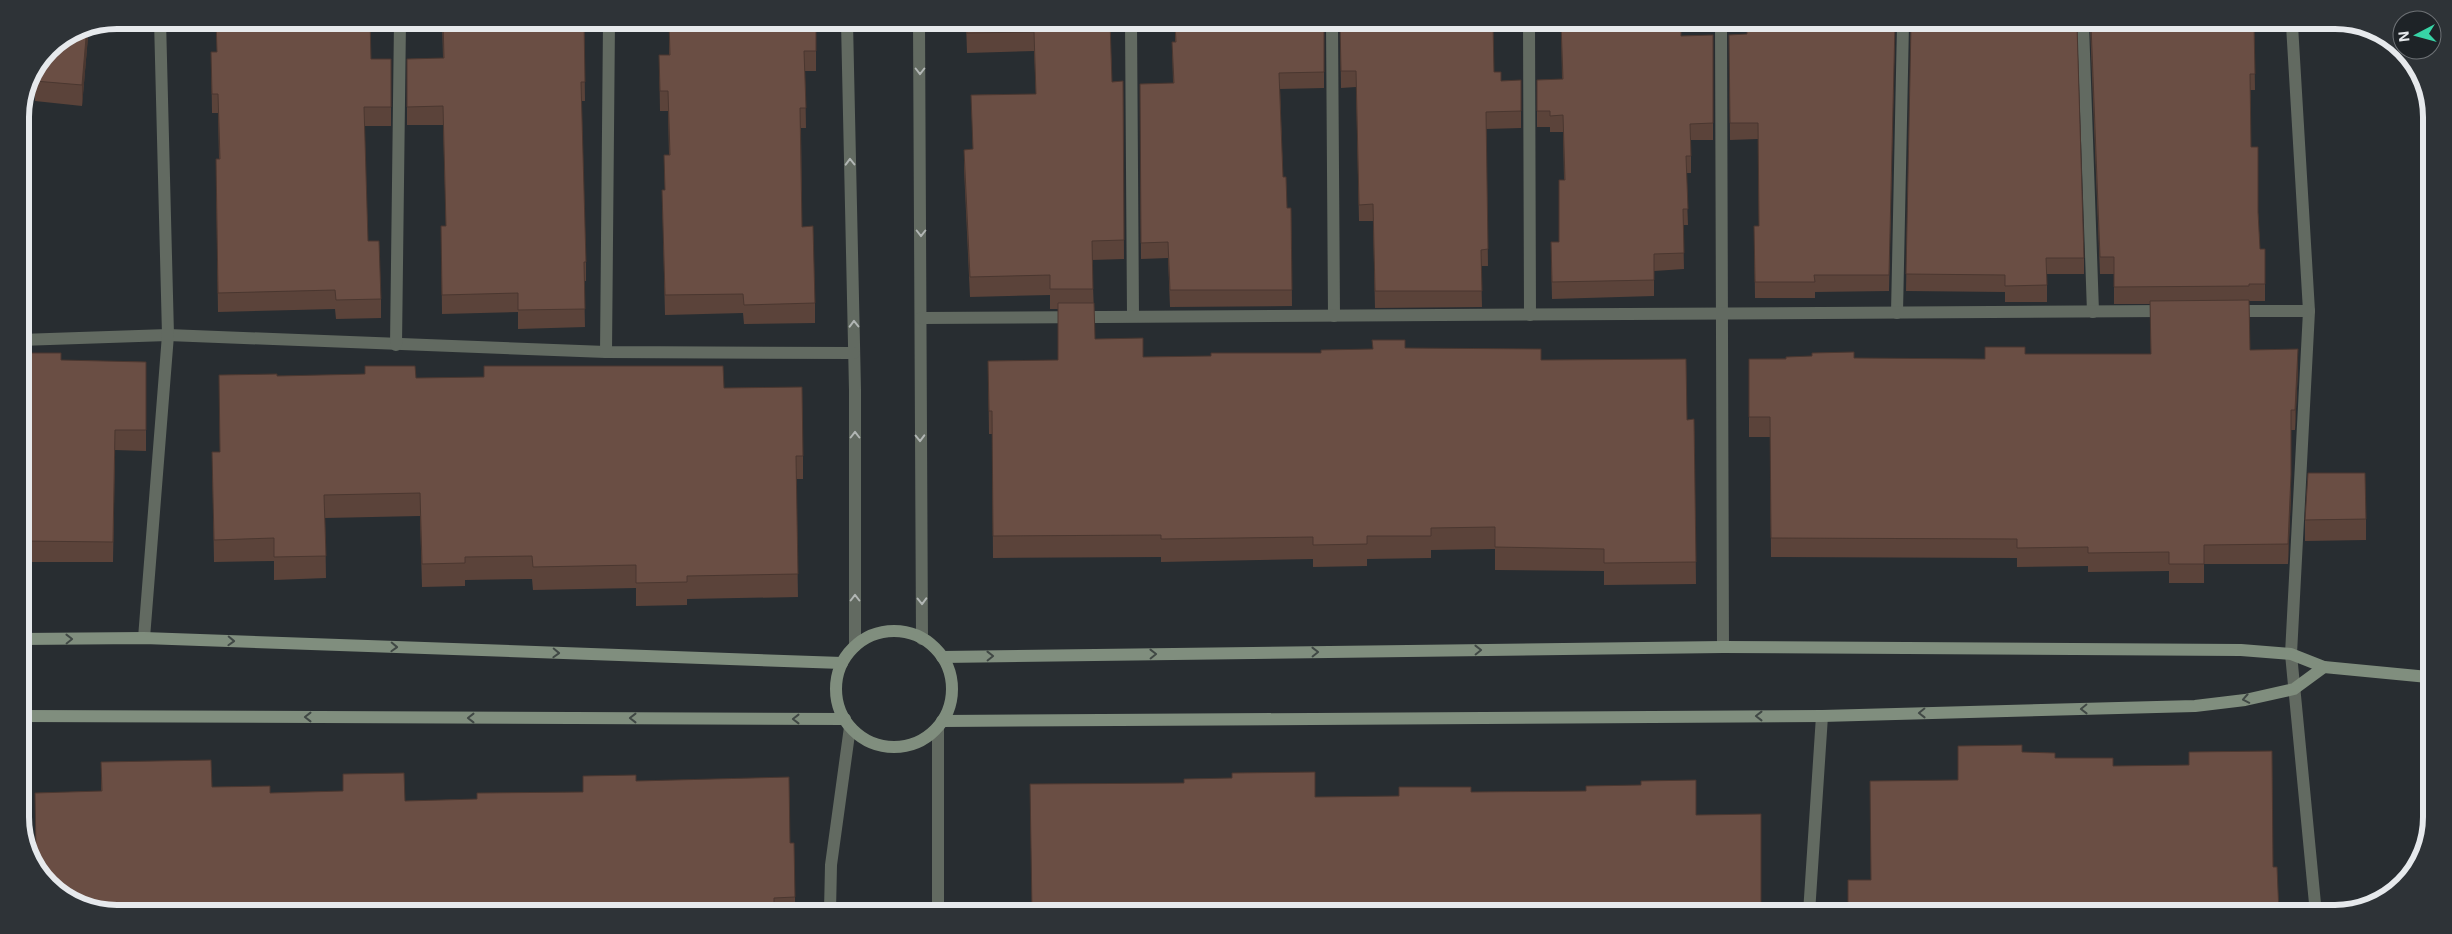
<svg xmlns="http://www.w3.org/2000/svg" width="2452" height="934" font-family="Inter,sans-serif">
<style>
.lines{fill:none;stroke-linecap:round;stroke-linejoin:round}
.street{stroke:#626a61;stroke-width:12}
.secondary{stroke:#808e7e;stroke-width:12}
.wall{fill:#5b433a}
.shaded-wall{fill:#4a3730}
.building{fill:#6a4e44;stroke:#4a3730}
.oneway{stroke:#b1b6b4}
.oneway2{stroke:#404845}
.rim{fill:none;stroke:#e6e9ec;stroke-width:6}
</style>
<rect width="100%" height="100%" fill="#282d31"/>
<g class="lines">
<g class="street">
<path d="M847,22L855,390V646"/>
<path d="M919,22L922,639"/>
<path d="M1131,22L1133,316"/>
<path d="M1332,23L1334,316"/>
<path d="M1529,23L1530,315"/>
<path d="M1721,24L1723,647"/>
<path d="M2083,25L2093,312"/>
<path d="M2292,25L2309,311L2291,654L2316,914"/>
<path d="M2232,311H2309"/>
<path d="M1897,313L1903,24"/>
<path d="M921,318L2167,311"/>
<path d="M20,340L168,335L606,352L854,353"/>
<path d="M396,345L400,21"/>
<path d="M606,352L609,21"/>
<path d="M144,638L168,335L160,20"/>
<path d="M938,727V911"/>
<path d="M830,911L831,865L850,727"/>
<path d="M1809,913L1822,716"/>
</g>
<g class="secondary">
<circle cx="894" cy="689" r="58"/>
<path d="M20,639L144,638L842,663"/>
<path d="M942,657L1723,647L2241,650L2291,654L2324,667L2428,677"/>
<path d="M20,716L845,719"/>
<path d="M942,721L1822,716L2195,706L2245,700L2294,689L2324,667"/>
</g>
</g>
<g class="wall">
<path d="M442,21H584L585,101H581L586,262V281H584L585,327L518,329V312L442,314L441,226H446L443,125H407V59L443,58Z"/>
<path d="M669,21L816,22V71H805L806,128H801L802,227L815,303V323L744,324L743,313L665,315L662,190H665L664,155H669L668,111H660L659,55H669Z"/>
<path d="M966,22H1110L1112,82L1123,81L1124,259L1092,260L1095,339L1143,357L1211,356L1321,353L1405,348L1541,360L1687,420L1694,419L1696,584L1604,585V571L1495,570V549L1431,550V558L1367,559V566L1313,567V559L1161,562V557L993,558L992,434H989L988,361L1058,360V309H1050V295L970,297L964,169V150L973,149L971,95L1036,94L1034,51L967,53Z"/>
<path d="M1175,22L1324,23V88L1280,89L1283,177L1287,208H1291L1292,306L1170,307L1168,258L1141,259L1140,84L1173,83L1172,42H1175Z"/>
<path d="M1340,23L1494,72L1501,81L1521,80V128L1486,129L1488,266H1481L1482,307L1375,308L1373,221H1359L1356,87L1341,88Z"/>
<path d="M1561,23L1681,24V36L1713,35V140H1691V173H1686L1688,225H1683L1684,269L1654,271V296L1552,299L1551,258L1559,242L1564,180L1563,132H1550V127H1537V80L1562,79Z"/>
<path d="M1895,24L1889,291L1815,292V298H1755L1754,226H1759L1758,139L1730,140L1729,35L1747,34Z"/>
<path d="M1911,24L2084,258V274H2047V302H2005V292L1906,291Z"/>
<path d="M89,25L82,106L35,101V81Z"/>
<path d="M2090,25H2254L2255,90H2250L2251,147L2258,212L2260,249H2265V301H2249L2250,350L2298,368L2295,430H2291V494L2288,564H2204V583H2169V571L2088,572V566L2017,567V558L1771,557L1770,437H1749V359L1854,358L1985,359L2025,354H2151L2150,304H2114V274H2100Z"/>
<path d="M211,52L371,59H391V126H364L368,241L381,299V318L336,319L335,309L218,312L216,178V159H219L218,113H212Z"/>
<path d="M20,353L61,360L146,362V451L115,450L113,562H20Z"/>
<path d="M219,375L416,378L724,388L803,456V479H796L798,597L687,599V605L636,606V588L533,590L532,579L465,580V586L422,587L420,516L325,518L326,578L274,580V561L214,562L212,452H220Z"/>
<path d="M2366,519V540L2305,541V520Z"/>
<path d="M101,762L212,787L270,793L343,791V774L405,801L477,799L583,792L636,781L790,843L795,897V910L85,909L36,851L35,793L101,791Z"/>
</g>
<g class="shaded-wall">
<path d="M89,25L82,106V85L87,26Z"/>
<path d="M2298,349V368L2295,430V410Z"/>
<path d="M2291,475V494L2288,564V544Z"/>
</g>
<g class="building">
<path d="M216,20L370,21L371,59H391V107H364L368,241H379L381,299L336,300L335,290L218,293L216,159H220L218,94H212L211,52H217Z"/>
<path d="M443,21H584L585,82H581L586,262H584L585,309L518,310V293L442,295L441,226H446L443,106L407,107V59L444,58Z"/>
<path d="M669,21L816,22V51H804L806,108H800L802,227L813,226L815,303L744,305L743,294L665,295L662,190H665L664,155H670L668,91H660L659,55H670Z"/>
<path d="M967,22H1110L1112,82L1123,81L1124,240L1092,241L1093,289H1050V275L970,277L964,150L973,149L971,95L1036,94L1034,32L967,33Z"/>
<path d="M1175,22L1324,23V72L1279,73L1283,177H1286L1287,208H1291L1292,290H1170L1168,242L1141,243L1140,84L1174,83L1172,42H1176Z"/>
<path d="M1340,23H1493L1494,72H1501V81L1521,80V111L1486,112L1488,249L1481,250L1482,291H1375L1373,204L1359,205L1356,71H1341Z"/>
<path d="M1561,23L1681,24V36L1713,35V123L1690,124L1691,156H1686L1688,209H1683L1684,253L1654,254V280L1552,282L1551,242H1559V180H1565L1563,115L1550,116V111H1537V80L1563,79Z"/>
<path d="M1747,24H1895L1889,275H1814L1815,282H1755L1754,226H1759L1758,123H1730L1729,35L1747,34Z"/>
<path d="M1911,24L2077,25L2084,258H2046L2047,285L2005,286V275L1906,274Z"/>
<path d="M2091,25H2254L2255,74H2250L2251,147H2258V212L2260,249H2265V284H2249V286L2114,287V257H2100Z"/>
<path d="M87,26L82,85L35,81V77L48,48L80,27Z"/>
<path d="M2249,300L2250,350L2298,349L2295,410H2291V475L2288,544L2204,545V564H2169V552L2088,553V547L2017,548V539L1771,538L1770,417H1749V359H1786V357L1812,356V353L1854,352V358L1985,359V347H2025V354H2151L2150,301Z"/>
<path d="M1058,303H1094L1095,339L1143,338V357L1211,356V353H1321V350L1373,349L1372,340H1405V348L1541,349V360L1686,359L1687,420L1694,419L1696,562L1604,563V549L1495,547V527L1431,528V536H1367V544L1313,545V537L1161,539V535L993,536L992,411H989L988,361L1058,360Z"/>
<path d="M20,353H61V360L146,362V430H115L113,542L20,541Z"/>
<path d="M365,366H415L416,378L484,377V366H723L724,388L802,387L803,456H796L798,574L687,576V582L636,583V565L533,567L532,556L465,557V563L422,564L420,493L324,495L326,556L274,557V538L214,540L212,452H220L219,375L277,374V376L365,374Z"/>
<path d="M2308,473H2365L2366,519L2305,520Z"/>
<path d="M2022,745V752L2055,753V758H2113V766L2189,765V752L2272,751L2273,867H2277L2279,914L1848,913V880H1871L1870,781L1958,780V746Z"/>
<path d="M211,760L212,787L270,786V793L343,791V774L404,773L405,801L477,799V793L583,792V776L636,775V781L789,777L790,843H794L795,897L774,898V910L85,909L40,876L30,851H36L35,793L102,791L101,762Z"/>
<path d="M1315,772V797L1399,796V787H1471V792L1586,791V786L1641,785V781L1696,780V815L1761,814V913L1032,911L1030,784L1184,783V779L1232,778V773Z"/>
</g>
<defs><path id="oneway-chevron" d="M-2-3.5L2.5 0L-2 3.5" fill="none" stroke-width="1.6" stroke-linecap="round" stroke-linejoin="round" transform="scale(1.25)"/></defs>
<g class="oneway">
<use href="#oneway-chevron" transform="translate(920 71) rotate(90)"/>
<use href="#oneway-chevron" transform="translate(850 162) rotate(-91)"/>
<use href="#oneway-chevron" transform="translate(921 233) rotate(90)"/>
<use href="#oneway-chevron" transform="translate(854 324) rotate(-91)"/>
<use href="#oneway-chevron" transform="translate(855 435) rotate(-90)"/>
<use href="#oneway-chevron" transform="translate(920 438) rotate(89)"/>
<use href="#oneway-chevron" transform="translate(855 598) rotate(-90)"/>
<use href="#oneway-chevron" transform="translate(922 601) rotate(89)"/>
</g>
<g class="oneway2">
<use href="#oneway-chevron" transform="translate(69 639) rotate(-1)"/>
<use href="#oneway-chevron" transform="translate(231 641) rotate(2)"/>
<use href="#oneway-chevron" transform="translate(394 647) rotate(2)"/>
<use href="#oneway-chevron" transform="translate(1478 650) rotate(-1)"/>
<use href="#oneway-chevron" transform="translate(1315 652) rotate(-1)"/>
<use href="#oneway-chevron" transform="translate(556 653) rotate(2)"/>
<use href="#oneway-chevron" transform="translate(1153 654) rotate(-1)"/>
<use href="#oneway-chevron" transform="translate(990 656) rotate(-1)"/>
<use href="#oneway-chevron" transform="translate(2246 699) rotate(169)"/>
<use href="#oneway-chevron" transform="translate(2084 709) rotate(179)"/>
<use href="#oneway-chevron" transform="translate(1922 713) rotate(179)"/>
<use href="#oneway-chevron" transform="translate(1759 716) rotate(180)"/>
<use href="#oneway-chevron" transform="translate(308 717) rotate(-180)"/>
<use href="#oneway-chevron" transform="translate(471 718) rotate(-180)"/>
<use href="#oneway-chevron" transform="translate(633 718) rotate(-180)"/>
<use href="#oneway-chevron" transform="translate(796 719) rotate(-180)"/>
</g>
<path d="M0 0H2452V934H0ZM117 29H2335A88 88 0 0 1 2423 117V817A88 88 0 0 1 2335 905H117A88 88 0 0 1 29 817V117A88 88 0 0 1 117 29Z" fill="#2e3337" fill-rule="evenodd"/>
<path class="rim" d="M117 29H2335A88 88 0 0 1 2423 117V817A88 88 0 0 1 2335 905H117A88 88 0 0 1 29 817V117A88 88 0 0 1 117 29Z"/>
<g transform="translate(2417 35) rotate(264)"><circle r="24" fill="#1e2327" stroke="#6e7276"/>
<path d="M0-4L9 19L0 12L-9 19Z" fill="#37d4a6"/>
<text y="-8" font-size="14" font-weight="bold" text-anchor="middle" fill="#e6e9ec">N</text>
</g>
</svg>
